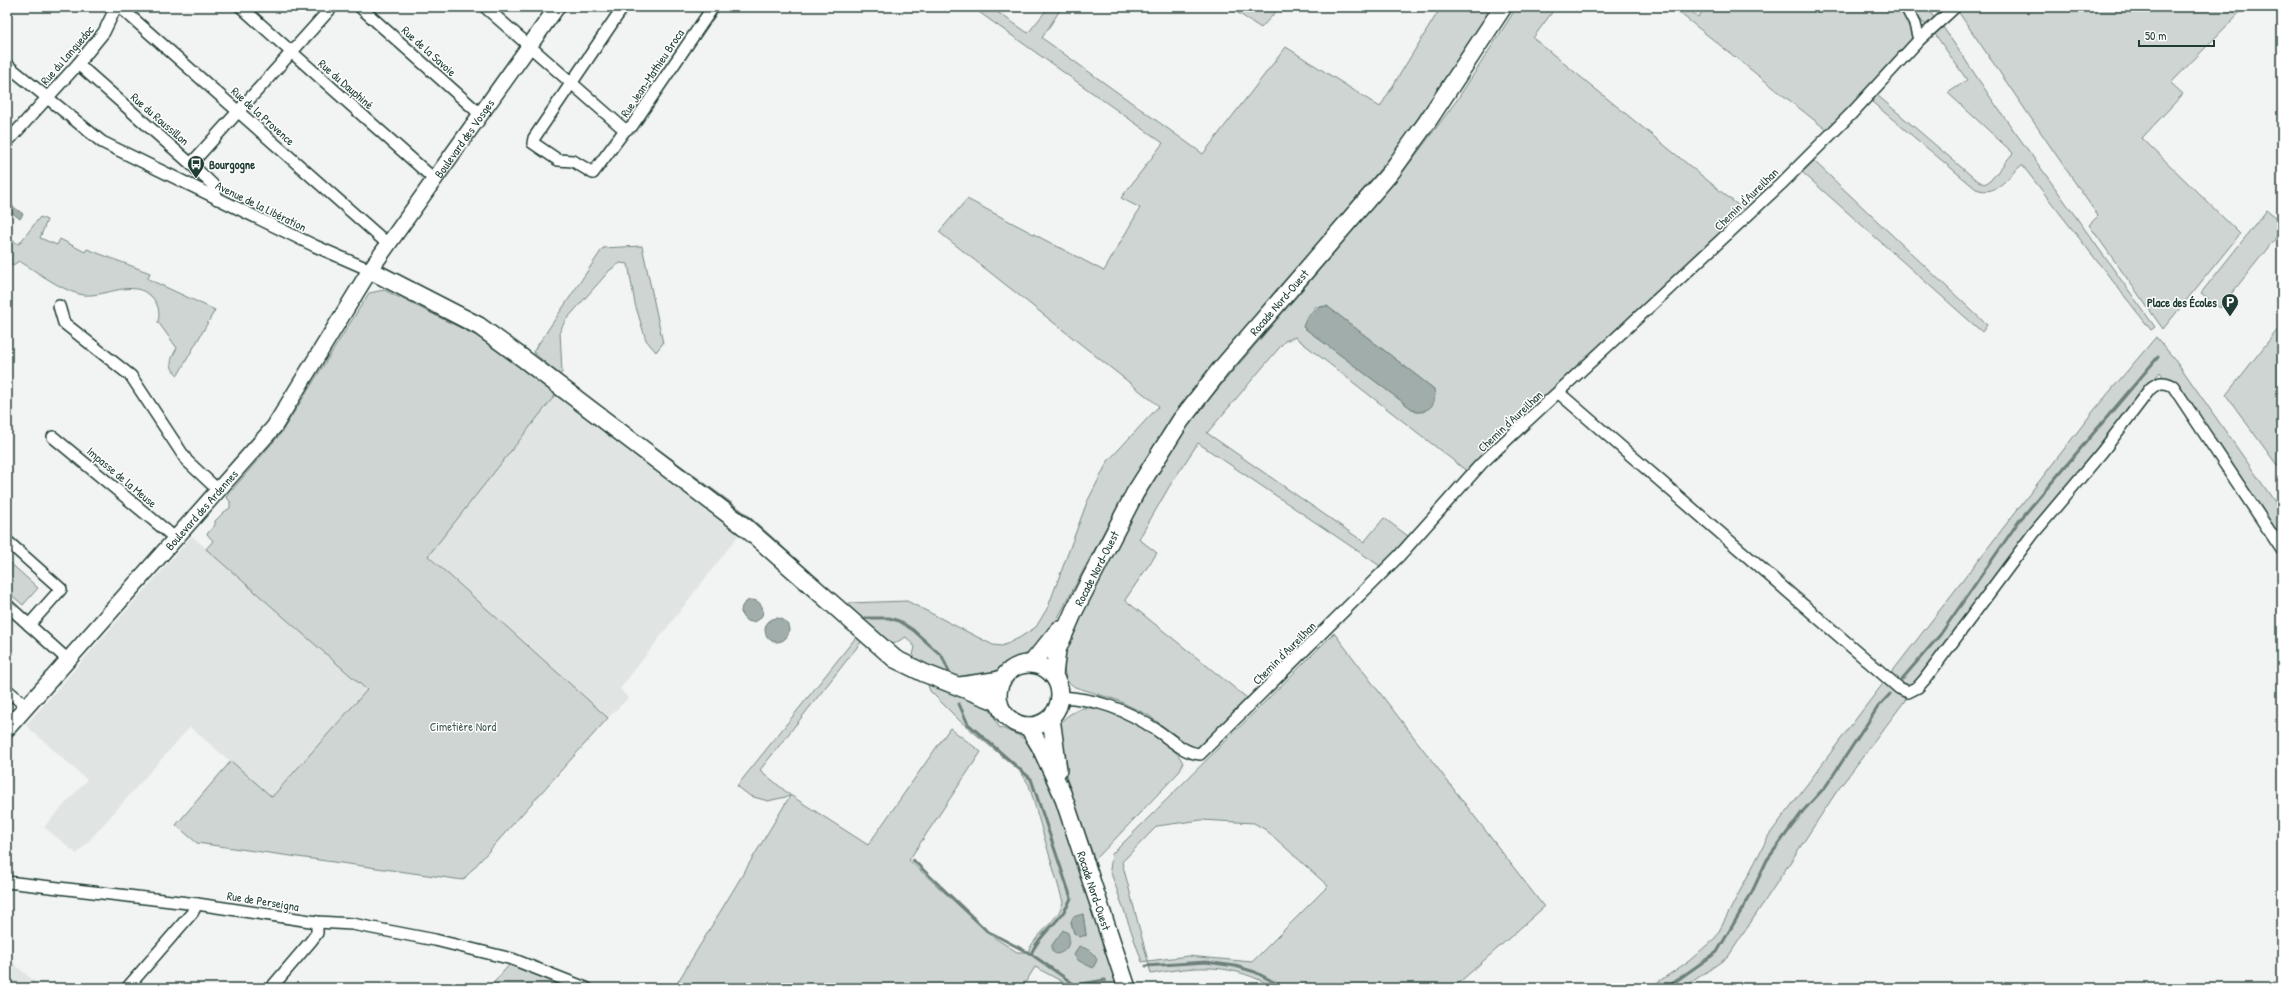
<svg xmlns="http://www.w3.org/2000/svg" width="2289" height="995" font-family="'Patrick Hand',sans-serif">
<style>
.built{fill:#e0e4e3}
.green{fill:#ced5d3;stroke:#768984;fill-rule:evenodd}
.water{fill:#a1adaa;stroke:#6d807b}
.lines{fill:none;stroke-linecap:round;stroke-linejoin:round}
.stream{stroke:#6d807b;stroke-width:3}
.minor-casing{stroke:#1f3d34;stroke-width:14}
.secondary-casing{stroke:#1f3d34;stroke-width:18}
.primary-casing{stroke:#1f3d34;stroke-width:20}
.minor{stroke:#fff;stroke-width:11}
.secondary{stroke:#fff;stroke-width:15}
.primary{stroke:#fff;stroke-width:17}
.labels{text-anchor:middle;dominant-baseline:central;stroke-width:3;stroke-linejoin:round;paint-order:stroke}
.street-label{font-size:12px;fill:#1f3d34;stroke:#fff}
.poi-label{font-size:12px;font-weight:bold;fill:#1f3d34;stroke:#fff;text-anchor:start}
.park-label{font-size:12px;fill:#425b54;stroke:#fff}
</style>
<rect width="100%" height="100%" fill="#f2f3f3"/>
<filter id="ink" filterUnits="userSpaceOnUse"><feTurbulence type="fractalNoise" baseFrequency=".025" numOctaves="2"/><feDisplacementMap in="SourceGraphic" scale="8" xChannelSelector="R" yChannelSelector="G"/><feConvolveMatrix kernelMatrix="1 2 1 2 8 2 1 2 1" color-interpolation-filters="sRGB"/></filter>
<g filter="url(#ink)">
<g class="built">
<path d="M556,394L740,533L620,689L628,698L608,718L428,556Z"/>
<path d="M192,536L367,690L272,797L190,727L77,854L44,827L87,780L26,725Z"/>
<path d="M7,958L42,988H7Z"/>
</g>
<g class="green">
<path d="M978,7H990L1028,33L1049,7H1062L1042,38L1203,154L1286,47L1380,107L1441,7H1493L1397,149L1172,416L1127,489L1040,651L1025,654L1008,662L991,674L965,679L941,673L917,660L913,655L915,647L906,637L893,644L887,643L846,608L849,603L907,601L993,645L1002,646L1019,638L1036,627L1048,607L1087,502L1108,461L1159,406L939,232L967,199L1104,271L1140,208L1121,198L1163,143L976,10Z"/>
<path d="M1229,7H1280L1261,28Z"/>
<path d="M1517,7H1556L1533,38L1745,211L1468,472L1300,341L1295,337L1285,341L1207,433L1364,542L1384,518L1412,539L1383,568L1198,443L1169,487L1139,539L1157,553L1125,600L1247,698L1199,749L1186,743L1148,715L1117,700L1075,687L1067,681L1060,655L1128,523L1193,418L1403,172L1457,100ZM1327,306L1434,389L1424,412H1416L1303,327L1315,307Z"/>
<path d="M1672,7H1686L1698,17L1706,7H1901C1913,26 1918,30 1906,50L1828,131Z"/>
<path d="M1912,7H1927L1938,24L1929,26L1923,23Z"/>
<path d="M1955,7H2245L2171,83L2183,94L2142,138L2240,234L2163,329L2089,225L2098,216Z"/>
<path d="M1943,27L1997,107L2155,327L2151,330L2022,165C2006,177 1998,197 1976,189L1872,102L1877,95L1975,179L1984,184L1990,181L2013,153L1948,93L1967,80L1935,34Z"/>
<path d="M1814,161L1987,325L1982,332L1802,172Z"/>
<path d="M2267,210L2282,222V230L2220,308L2201,293Z"/>
<path d="M40,217L47,220L40,238L57,245L60,239L85,252L87,249L150,273L148,279L215,310L178,375C167,367 171,358 177,348L158,322C160,313 159,305 152,297C132,278 107,297 84,295C63,292 38,272 19,261L13,265L7,261V250L13,241L19,244Z"/>
<path d="M642,246L663,343L656,352L646,340L635,304L628,264L620,263L610,270L565,321L560,331L562,372L560,375L533,352L603,248Z"/>
<path d="M384,290L483,339L556,394L428,556L608,718L463,880L197,843L176,825L231,761L272,797L367,690L206,549L213,541L207,534L215,525V521L224,512L230,508V501L226,497L281,433L369,293Z"/>
<path d="M2282,324V472L2226,395Z"/>
<path d="M2156,337L2177,362L2282,512V556L2160,372L2076,473L1837,791L1728,957L1683,988H1649L1689,961L1716,937L1769,835L1865,707L2095,409Z"/>
<path d="M7,560L38,588L23,605L7,591Z"/>
<path d="M1334,633L1544,907L1453,988H1276C1230,963 1201,965 1151,974L1148,961L1142,962L1110,870L1112,854ZM1201,820L1254,823L1266,830L1328,886L1252,962L1188,956L1148,961L1122,862L1157,826Z"/>
<path d="M857,636L862,641L760,770L790,795L868,845L950,728L981,752L909,860L992,936L1017,952H1028C1035,934 1060,919 1063,902L1029,785L1021,772L960,721L930,691L928,685L932,683L990,709L999,727L1020,736L1031,745L1060,812L1118,988H1074L1035,967L1022,988H682L676,985L790,796L768,801L750,796L737,786ZM1083,914L1086,935V936L1074,933L1071,922Z"/>
<path d="M1082,708C1090,708 1100,707 1107,710C1126,717 1175,743 1183,763L1179,772L1095,860C1086,835 1052,748 1059,727C1062,717 1074,712 1082,708Z"/>
<path d="M517,956L603,988H489Z"/>
</g>
<g class="water">
<path d="M11,205L23,214L20,219L7,209Z"/>
<path d="M1327,306L1434,389C1437,404 1431,411 1416,412L1303,327C1307,314 1313,308 1327,306Z"/>
<circle cx="752" cy="611" r="11"/>
<circle cx="777" cy="630" r="12"/>
<path d="M1083,914L1086,935L1080,937L1074,933L1071,922L1073,917Z"/>
<path d="M1063,930L1068,933C1072,943 1066,953 1056,954L1052,951V945Z"/>
<path d="M1079,946C1088,949 1093,952 1097,960L1093,968L1079,961L1074,955Z"/>
</g>
<g class="lines">
<g class="stream">
<path d="M655,448L746,515L808,571"/>
<path d="M860,618H889L899,621L913,630L942,656L949,672"/>
<path d="M1902,679L1940,635L2019,521L2158,357"/>
<path d="M959,704L968,724L1031,779L1071,898C1063,921 1040,932 1031,954L1075,985L1105,980"/>
<path d="M913,860L987,931L1031,954"/>
<path d="M1146,966L1206,962L1235,966L1255,972L1285,988"/>
<path d="M1666,988L1717,952L1751,894L1767,860L1803,811L1826,786L1878,707L1890,694"/>
</g>
<defs>
<g id="minor">
<path d="M120,7L389,245"/>
<path d="M241,7L434,179"/>
<path d="M360,7L480,114"/>
<path d="M485,7L625,130"/>
<path d="M623,7L534,138L533,143L558,160L573,161L593,173L625,130"/>
<path d="M1906,7L1915,24L1919,40"/>
<path d="M78,64L191,164L213,185L217,199"/>
<path d="M7,65L102,142L315,246L370,270"/>
<path d="M625,130L632,126L713,7"/>
<path d="M7,142L78,64L104,32L116,7"/>
<path d="M191,164L332,7"/>
<path d="M59,306L64,323L131,376L187,461L218,490"/>
<path d="M1559,393L1899,688L1908,692L1918,687L1925,679L2033,534L2102,452L2150,389C2158,382 2164,381 2173,386L2282,550"/>
<path d="M53,437L175,538"/>
<path d="M7,541L61,589L29,625"/>
<path d="M7,605L68,660"/>
<path d="M7,690L27,707"/>
<path d="M1061,697C1097,699 1125,709 1155,729C1169,738 1183,753 1200,754L1399,556L1481,464L1781,184L1852,113L1919,40L1955,7"/>
<path d="M7,882L197,904L317,922L352,924L435,940L512,959L586,988"/>
<path d="M127,988L192,913L197,904"/>
<path d="M271,988L311,941L317,933V922"/>
</g>
<g id="secondary">
<path id="s1" d="M7,729L274,427L370,270L557,7"/>
</g>
<g id="primary">
<path d="M370,270L479,326L520,356L745,527L895,659L924,673L998,702"/>
<path d="M1032,663L1059,630"/>
<circle cx="1029" cy="695" r="31"/>
<path id="s2" d="M1054,675L1057,650L1074,611L1135,493L1181,420L1220,370L1391,172L1427,122L1503,7"/>
<path d="M960,686L1001,680"/>
<path d="M1051,718L1058,770"/>
<path id="s3" d="M1028,726L1040,746L1062,793L1127,988"/>
</g>
</defs>
<use href="#minor" class="minor-casing"/>
<use href="#secondary" class="secondary-casing"/>
<use href="#primary" class="primary-casing"/>
<use href="#minor" class="minor"/>
<use href="#secondary" class="secondary"/>
<use href="#primary" class="primary"/>
</g>
</g>
<defs>
<symbol id="bus-pin" viewBox="-11 -11 22 30"><path d="M0 17L-7.5 6A9.5 9.5 0 1 1 7.5 6Z" fill="#1f3d34" stroke="#fff"/><path d="M-5-6H5V4H4V6H2V4H-2V6H-4V4H-5ZM-3.5-4V0h7V-4ZM-3.5 1.2v1.5H-2V1.2ZM2 1.2v1.5H3.5V1.2Z" fill="#fff"/></symbol>
<symbol id="parking-pin" viewBox="-11 -11 22 30"><path d="M0 17L-7.5 6A9.5 9.5 0 1 1 7.5 6Z" fill="#1f3d34" stroke="#fff"/><path d="M-3.5-5.5H1a3.5 3.5 0 0 1 0 7H-1V5.5H-3.5ZM-1-3.4V-.6H.8a1.4 1.4 0 0 0 0-2.8Z" fill="#fff"/></symbol>
</defs>
<g fill-rule="evenodd">
<use href="#bus-pin" x="186" y="154" width="20" height="27"/>
<use href="#parking-pin" x="2220" y="292" width="20" height="27"/>
</g>
<g class="labels">
<g class="street-label">
<text transform="translate(429 51) rotate(42)">Rue de la Savoie</text>
<text transform="translate(67 55) rotate(-49)">Rue du Languedoc</text>
<text transform="translate(652 73) rotate(-56)">Rue Jean-Mathieu Broca</text>
<text transform="translate(346 84) rotate(41)">Rue du Dauphiné</text>
<text transform="translate(263 116) rotate(42)">Rue de la Provence</text>
<text transform="translate(160 119) rotate(41)">Rue du Roussillon</text>
<text stroke="none"><textPath href="#s1" startOffset="749">Boulevard des Vosges</textPath></text>
<text transform="translate(1746 199) rotate(-44)">Chemin d'Aureilhan</text>
<text transform="translate(261 206) rotate(26)">Avenue de la Libération</text>
<text stroke="none"><textPath href="#s2" startOffset="440">Rocade Nord-Ouest</textPath></text>
<text transform="translate(1510 421) rotate(-43)">Chemin d'Aureilhan</text>
<text transform="translate(122 477) rotate(40)">Impasse de la Meuse</text>
<text stroke="none"><textPath href="#s1" startOffset="293">Boulevard des Ardennes</textPath></text>
<text stroke="none"><textPath href="#s2" startOffset="116">Rocade Nord-Ouest</textPath></text>
<text transform="translate(1284 653) rotate(-45)">Chemin d'Aureilhan</text>
<text stroke="none"><textPath href="#s3" startOffset="178">Rocade Nord-Ouest</textPath></text>
<text transform="translate(263 901) rotate(9)">Rue de Perseigna</text>
</g>
<g class="poi-label">
<text x="209" y="164">Bourgogne</text>
<text x="2217" y="302" text-anchor="end">Place des Écoles</text>
</g>
<g class="park-label">
<text x="463" y="726">Cimetière Nord</text>
</g>
</g>
<rect width="2289" height="995" fill="none" stroke="#fff" stroke-width="24"/>
<rect x="12" y="12" width="2265" height="971" fill="none" stroke="#1f3d34" stroke-width="1.5" filter="url(#ink)"/>
<path d="M2139 40v6h75v-6" fill="none" stroke="#1f3d34" stroke-width="2"/>
<text x="2145" y="40" font-size="12" fill="#1f3d34" stroke="#ffffff" stroke-width="3" paint-order="stroke">50 m</text>
</svg>
